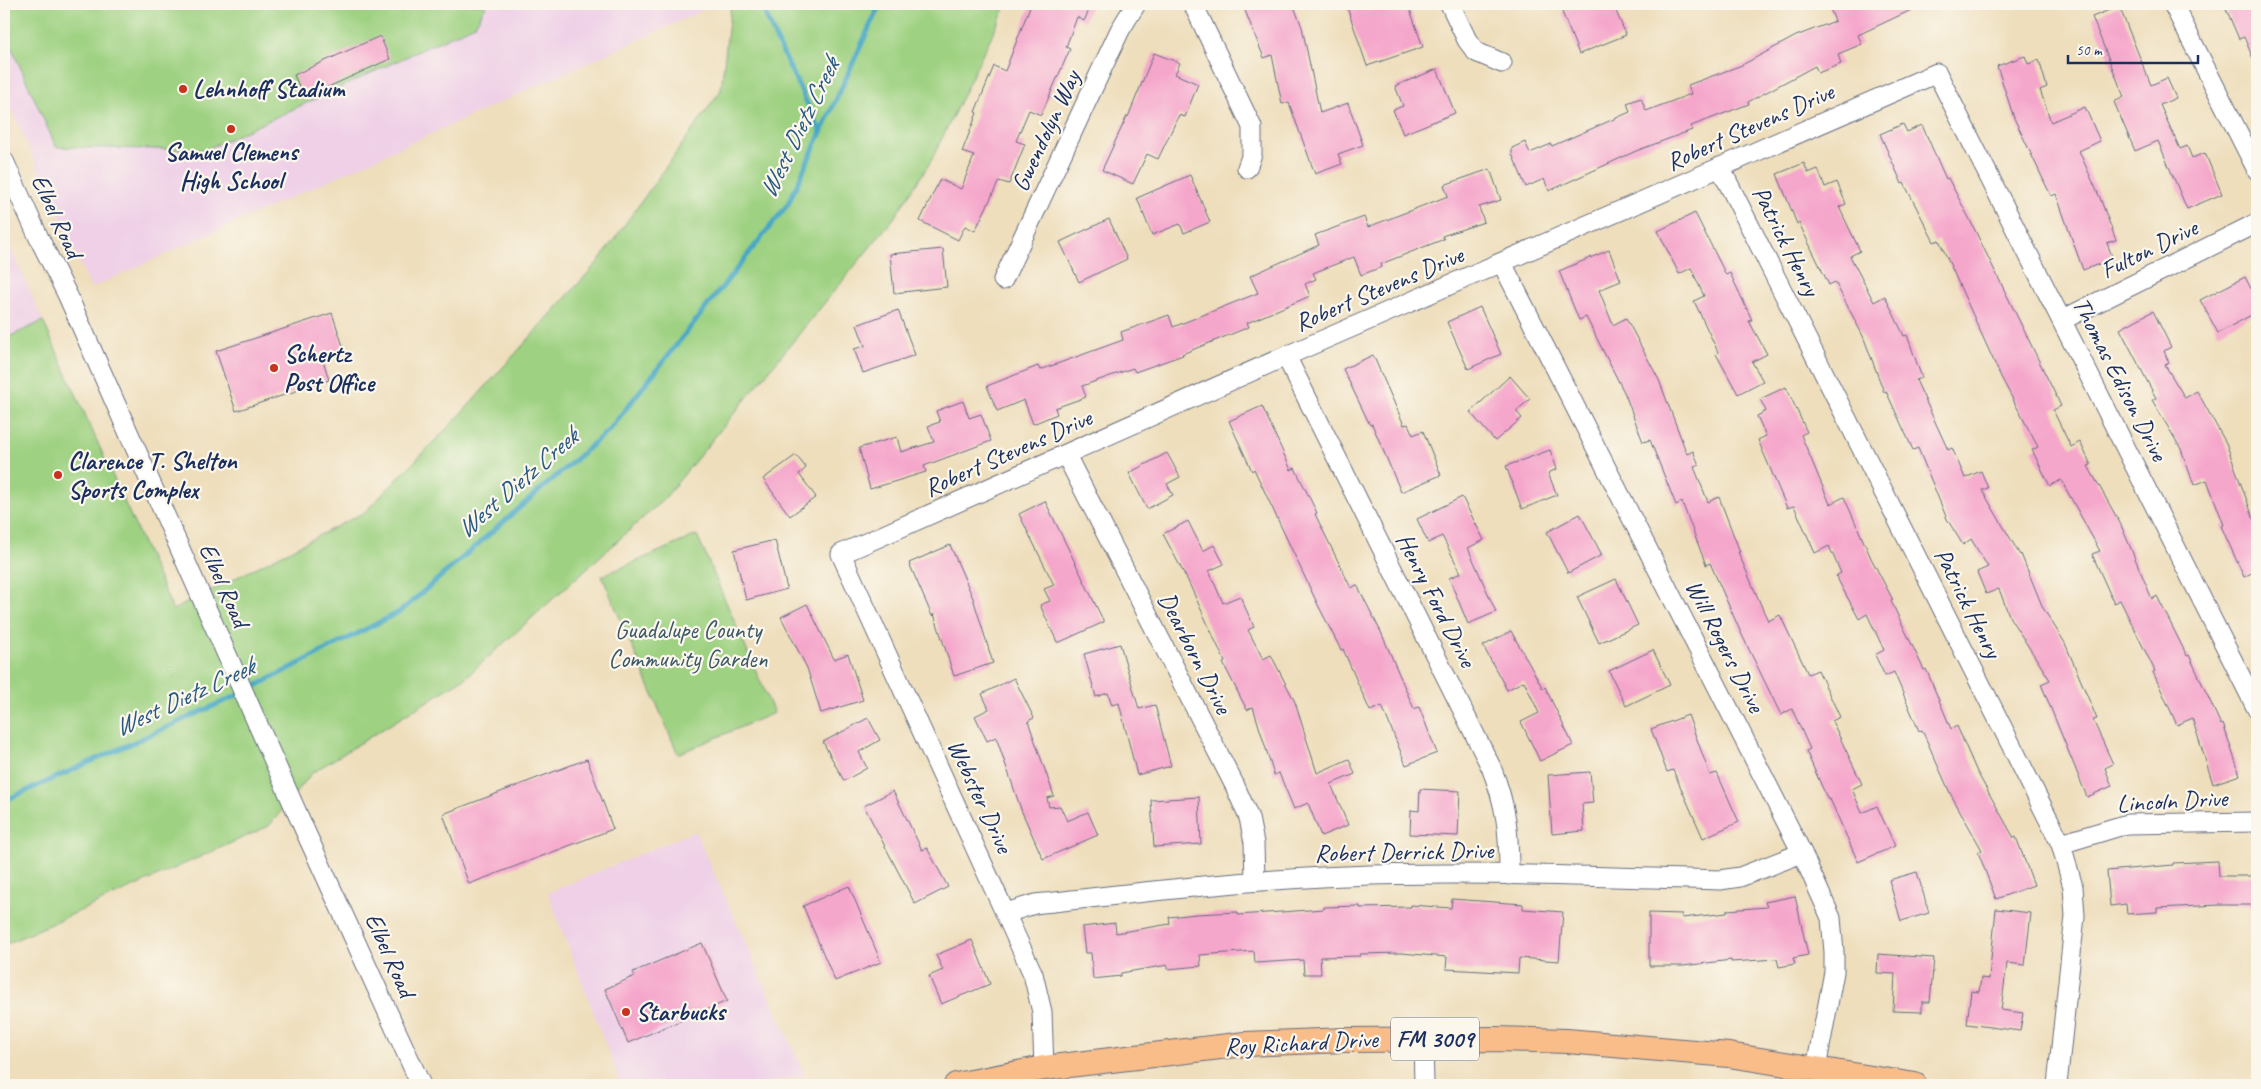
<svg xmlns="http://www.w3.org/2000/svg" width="2261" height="1089" font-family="Caveat,sans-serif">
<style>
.built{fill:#efd0e7}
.green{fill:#9ed181;stroke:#5c8070}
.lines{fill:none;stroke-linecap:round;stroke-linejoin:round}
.stream{stroke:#44a7c4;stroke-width:5}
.building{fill:#f5a6cb}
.minor-casing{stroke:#656c7f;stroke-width:21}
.major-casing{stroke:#656c7f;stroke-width:26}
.minor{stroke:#fff;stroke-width:19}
.major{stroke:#f9bd89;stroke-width:24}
.poi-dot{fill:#c8321e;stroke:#fbf7ec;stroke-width:2}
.labels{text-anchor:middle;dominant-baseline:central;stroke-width:4.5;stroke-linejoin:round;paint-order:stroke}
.shield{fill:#fbf7ec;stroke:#5e6b89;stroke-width:1}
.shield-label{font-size:24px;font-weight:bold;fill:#1b2f5e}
.poi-label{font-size:25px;font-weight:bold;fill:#1b2f5e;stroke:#fbf7ec;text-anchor:start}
.street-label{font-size:25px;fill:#1b2f5e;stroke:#fbf7ec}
.park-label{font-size:25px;fill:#3c5867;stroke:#fbf7ec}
.water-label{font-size:26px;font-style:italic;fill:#295982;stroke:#fbf7ec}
</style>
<rect width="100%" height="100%" fill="#fbf7ec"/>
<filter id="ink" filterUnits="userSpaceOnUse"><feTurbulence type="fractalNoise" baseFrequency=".02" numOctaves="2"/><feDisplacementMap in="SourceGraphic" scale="10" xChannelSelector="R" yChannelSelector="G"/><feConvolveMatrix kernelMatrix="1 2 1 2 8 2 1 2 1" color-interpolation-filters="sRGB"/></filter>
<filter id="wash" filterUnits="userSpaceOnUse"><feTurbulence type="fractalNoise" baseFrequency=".0096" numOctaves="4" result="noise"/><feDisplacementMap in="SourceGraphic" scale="20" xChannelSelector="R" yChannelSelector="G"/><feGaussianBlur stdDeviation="1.12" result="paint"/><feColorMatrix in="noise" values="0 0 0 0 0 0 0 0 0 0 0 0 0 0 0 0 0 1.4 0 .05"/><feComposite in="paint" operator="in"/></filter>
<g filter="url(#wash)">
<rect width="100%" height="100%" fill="#eedebc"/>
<g class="built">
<path d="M4,4H717L91,288L4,92Z"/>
<path d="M4,233L43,321L4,339Z"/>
<path d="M695,831L805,1075L760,1085H621L548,893Z"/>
</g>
<g class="green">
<path d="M4,4H487L475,25L205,150L56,147L4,31Z"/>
<path d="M731,4H1007L931,161L894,218L664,499L465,678L312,773L269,826L4,945V339L43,321L173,610L365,512L460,415L598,262L721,90Z"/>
<path d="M697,535L774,713L678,754L602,576Z"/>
</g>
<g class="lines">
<g class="stream">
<path d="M761,4L775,37L821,132"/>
<path d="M248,690L401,611L609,430L788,204L880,4"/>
<path d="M4,801L240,694"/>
</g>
</g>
<g id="blocks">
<g class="building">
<path d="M1031,4H1092L1084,21L1077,17L1066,47L1070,49L1041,115L1029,110L1016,141L1025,144L1009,184L999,181L975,231L965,226L958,240L920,221L940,179L961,189L974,156L962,152L977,113L975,112L994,66L1005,71Z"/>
<path d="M1253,4H1293L1302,27L1320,113L1348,103L1363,145L1338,154L1342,164L1315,174L1289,103L1282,104L1272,55L1264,58L1244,8Z"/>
<path d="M1346,4H1408L1423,47L1367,66Z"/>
<path d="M1582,4H1613L1626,35L1579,54L1562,12Z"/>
<path d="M1828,4H1924L1858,35L1862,44L1838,54L1841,64L1818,73L1815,66L1748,102L1749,104L1691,126L1692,130L1636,151L1549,191L1544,179L1526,187L1512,154V148L1525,142L1530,153L1551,144L1552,146L1630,112L1627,103L1641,98L1646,111L1691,94L1688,85L1742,65L1796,36L1835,21Z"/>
<path d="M2224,4H2257V68L2244,37L2239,39Z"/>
<path d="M2119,6L2151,85L2167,78L2176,98L2160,105L2180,149L2187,146L2192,158L2205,153L2222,194L2187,209L2158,141L2135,151L2114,102L2124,97L2092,17Z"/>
<path d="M380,36L390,59L304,98L294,75Z"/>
<path d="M1154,53L1180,63L1175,74L1198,84L1185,117L1179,115L1158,159L1147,154L1133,184L1102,170L1127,116L1128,117Z"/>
<path d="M2025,56L2028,64L2039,60L2047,87L2040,90L2051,122L2085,107L2100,141L2079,151L2100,198L2116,240L2107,243L2113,259L2083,270L2056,194L2051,196L2014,118L1997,66Z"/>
<path d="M1437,69L1455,113L1403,134L1393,110L1403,106L1395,86Z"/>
<path d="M1903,124L1907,132L1922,125L1946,179L1948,178L1969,218L2061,406L2053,410L2071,447L2080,442L2091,465L2088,466L2121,525L2152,599L2157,596L2187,656L2189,655L2221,725L2223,724L2240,775L2213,784L2192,718L2177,725L2153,672L2155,671L2120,600L2114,603L2092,554L2100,551L2061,480L2050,486L2032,450L2038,447L2001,377L1939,240L1934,242L1904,183L1902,184L1880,134Z"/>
<path d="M1804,163L1808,173L1818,169L1825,187L1837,182L1846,204L1839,207L1860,251L1850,256L1874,302L1885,296L1904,336L1907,335L1922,378L1916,380L1948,450L1952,448L1965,478L1981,471L1988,488L1982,490L2020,555L2021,554L2043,608L2065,643L2097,719L2093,720L2113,764L2105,768L2112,786L2087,797L2041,684L2050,680L2010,618L1999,589L1986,594L1977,572L1988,567L1971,539L1963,545L1947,519L1918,448L1913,450L1886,391L1884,392L1863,336L1835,282L1829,285L1799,223L1797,224L1777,174Z"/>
<path d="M1490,169L1501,200L1479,207L1484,222L1442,236L1444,239L1381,264L1382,267L1361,275L1354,257L1313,273L1316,279L1305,284L1310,296L1247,323L1249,327L1182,354L1183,355L1135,372L1133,368L1082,386L1086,397L1055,408L1057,414L1033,424L1024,400L997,411L987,386L1038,366L1040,370L1123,340L1121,332L1169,315L1173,327L1258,293L1250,276L1319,245L1315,235L1364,217L1368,227L1448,196L1444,185Z"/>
<path d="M1190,175L1210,222L1184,233L1180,224L1152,235L1137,198Z"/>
<path d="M1695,213L1726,275L1730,273L1752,320L1749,321L1767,354L1752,362L1763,381L1738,394L1716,354L1718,352L1694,301L1704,296L1691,268L1679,274L1658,231Z"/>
<path d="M1109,219L1127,259L1079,282L1060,242Z"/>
<path d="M943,249L947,287L894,293L890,254Z"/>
<path d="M1609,250L1621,281L1599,290L1613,325L1626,318L1659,380L1687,454L1693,451L1699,465L1694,467L1708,502L1719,497L1740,552H1738L1768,621L1780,615L1808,674L1818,670L1840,717L1832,721L1862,784L1852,789L1862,813L1877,806L1895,846L1858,862L1830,799L1828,800L1806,751L1810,749L1792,709L1781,715L1741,633L1710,563L1706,565L1682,502L1676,505L1650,440L1643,442L1625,394L1586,317L1579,320L1559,271Z"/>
<path d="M2245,277L2257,300V312L2218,333L2200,300Z"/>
<path d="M1480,307L1501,354L1468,369L1447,322Z"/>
<path d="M898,310L915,355L863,373L854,349L865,346L857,325Z"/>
<path d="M2153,311L2171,347L2164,351L2169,363L2165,365L2185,398L2197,391L2226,443L2254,520L2257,518V570L2244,577L2221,526L2224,525L2207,480L2194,485L2181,449L2152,400L2156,398L2120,329Z"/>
<path d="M332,313L344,349L322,357L329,380L236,411L216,351Z"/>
<path d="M1373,355L1404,425L1408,424L1413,435L1423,431L1441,475L1401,492L1372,424L1370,425L1343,369Z"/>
<path d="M1510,376L1530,399L1516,411L1522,418L1495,441L1470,412Z"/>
<path d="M1786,387L1807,432L1801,435L1830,504L1844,497L1871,558L1893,600L1891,601L1924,670L1926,669L1951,729L1957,726L1977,772L2014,838L2016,837L2034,885L1996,899L1978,852L1982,850L1950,793L1922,730L1919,731L1894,672L1885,676L1875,655L1884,650L1867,614L1859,619L1836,576L1841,573L1829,546L1815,553L1794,506L1787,508L1758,440L1766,436L1757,416L1766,411L1760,399Z"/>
<path d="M963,401L969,418L981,414L991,441L924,466L926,472L870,489L859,448L897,437L901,452L934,442L928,426L940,422L936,411Z"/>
<path d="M1262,406L1291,470L1295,468L1317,513L1315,514L1351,588L1357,585L1381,632L1414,709L1419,707L1437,753L1406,765L1382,706L1370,711L1343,649L1341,650L1318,605L1254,469L1252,471L1229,421Z"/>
<path d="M1550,450L1557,469L1548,473L1557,495L1522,509L1506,466Z"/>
<path d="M1167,453L1180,477L1167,484L1173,495L1147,509L1129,473Z"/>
<path d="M796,455L806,468L799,474L816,497L790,516L763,479Z"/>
<path d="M1462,497L1484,540L1468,548L1496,612L1468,624L1449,578L1461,573L1442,536L1428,543L1417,519Z"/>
<path d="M1045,501L1104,622L1060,642H1057L1040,605L1050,601L1044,589L1054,585L1019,514Z"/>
<path d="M1580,514L1602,555L1568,573L1547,532Z"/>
<path d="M1188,521L1203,551L1214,545L1224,564L1209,571L1223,603L1240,596L1254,627L1248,630L1263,659L1271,655L1295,702L1317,773L1349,759L1355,774L1331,784L1348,825L1321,836L1308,803L1294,809L1279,773L1274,775L1253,707L1247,710L1223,663L1225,662L1188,581L1163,534Z"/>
<path d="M775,540L787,589L746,600L734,550Z"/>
<path d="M950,545L973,598L993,663L954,676L934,614L932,616L909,563Z"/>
<path d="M1616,579L1638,625L1599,643L1577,597Z"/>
<path d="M807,604L834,659L848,654L863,700L821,713L807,668L781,617Z"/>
<path d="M1511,631L1543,689L1545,687L1573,745L1540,761L1521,722L1539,713L1524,681L1507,690L1483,646Z"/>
<path d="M1120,644L1139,709L1155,705L1171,766L1137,775L1119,703L1112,705L1108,693L1096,697L1084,654Z"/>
<path d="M1653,650L1670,685L1626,706L1609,671Z"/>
<path d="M1014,678L1034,718L1028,721L1054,796L1047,798L1049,807L1060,806L1067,821L1088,812L1098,835L1043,859L1022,812L996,737L987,741L975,716L989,709L982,694Z"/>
<path d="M1688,715L1710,775L1717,773L1739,822L1703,838L1673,770L1667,772L1651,729Z"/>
<path d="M868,718L880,740L859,752L867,768L844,781L823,742Z"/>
<path d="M587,759L613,829L469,884L443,814Z"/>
<path d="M1590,772L1593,803L1582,804L1584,831L1552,834L1548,775Z"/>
<path d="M1420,789L1460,791L1458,836L1410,834L1411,810L1419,811Z"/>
<path d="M893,791L922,850L927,848L948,887L915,904L864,806Z"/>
<path d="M1199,797L1201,844L1154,847L1151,800Z"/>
<path d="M2218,861L2219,876H2257V905H2220L2157,908V912L2127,914L2126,904L2110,906L2107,871L2173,865V863Z"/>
<path d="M1917,872L1929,913L1901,921L1889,880Z"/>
<path d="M849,886L881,962L835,981L803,906Z"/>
<path d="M1795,896L1808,955L1793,958L1795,964L1779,967L1777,959L1731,962V960L1683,966H1649V913L1682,914V918L1727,913V910L1767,907L1765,902Z"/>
<path d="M1452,899L1523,904V909L1563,912L1559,961L1519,958L1518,973L1446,969L1447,957L1401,953L1360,954V956L1320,957L1321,974H1304L1303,960L1255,963L1254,951L1200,955L1201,966L1168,969V965L1121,973V976L1093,979L1091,953H1085L1082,927L1115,923L1116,933L1170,924L1169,917L1196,914L1238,912V915L1324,909V907L1360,906V908L1411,907V905L1451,908Z"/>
<path d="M1996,909L2031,913L2025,965L2007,963L2001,1010L2023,1013L2020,1031L1967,1024L1971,991L1979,992L1981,978L1989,979Z"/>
<path d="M972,940L990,984L941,1004L929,976L943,970L936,955Z"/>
<path d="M702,943L727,1001L628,1043L605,989L635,976L633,972Z"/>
<path d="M1878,954L1934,958L1930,1002H1922V1012L1893,1011L1895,974L1877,973Z"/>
</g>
</g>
</g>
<g filter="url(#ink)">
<use href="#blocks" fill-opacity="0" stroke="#656c7f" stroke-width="1"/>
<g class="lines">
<defs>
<g id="minor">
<path d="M1193,4L1252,127V154L1247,168"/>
<path d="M1450,4L1467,40L1476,52L1502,63"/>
<path d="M2173,4L2257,170"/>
<path d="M4,161L39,238L67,294L306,833L421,1085"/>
<path d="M1720,167L2061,844L2073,887L2075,916L2057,1085"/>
<path d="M1502,263L1802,853L1831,918L1834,952V972L1816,1068"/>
<path d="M1003,280L1120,30L1136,4"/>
<path d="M2062,320L2257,223"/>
<path d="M1286,356L1491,767C1507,807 1509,833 1509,875"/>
<path d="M1066,455L1235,786L1249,818L1254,843L1255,881"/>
<path d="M2061,844L2127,824L2257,822"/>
<path d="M1006,913L1035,904C1138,893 1242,880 1346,876C1471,871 1596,877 1720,880L1740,877L1802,853"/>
<path d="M1423,1039L1424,1085"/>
<path d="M1044,1068L1042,1012L1033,974L841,554L1286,356L1937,73L2257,709"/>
</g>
<path id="major" d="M956,1085L1044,1068L1245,1044L1345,1040L1496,1039L1567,1041L1729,1055L1915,1085"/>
</defs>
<use href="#minor" class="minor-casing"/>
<use href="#major" class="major-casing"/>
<use href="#minor" class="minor"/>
<use href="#major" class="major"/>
</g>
</g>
<g class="poi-dot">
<circle cx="183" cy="89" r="5"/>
<circle cx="231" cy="129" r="5"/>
<circle cx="274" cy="368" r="5"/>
<circle cx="58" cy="475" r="5"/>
<circle cx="626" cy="1012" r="5"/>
</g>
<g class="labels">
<rect class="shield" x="1391" y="1017.5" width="88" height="43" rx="4"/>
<g class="shield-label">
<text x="1435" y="1039">FM 3009</text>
</g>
<g class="poi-label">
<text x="193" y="89">Lehnhoff Stadium</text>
<text x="231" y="152" text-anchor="middle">Samuel Clemens<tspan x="231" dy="29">High School</tspan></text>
<text x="284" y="354">Schertz<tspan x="284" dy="29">Post Office</tspan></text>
<text x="68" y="461">Clarence T. Shelton<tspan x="68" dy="29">Sports Complex</tspan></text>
<text x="636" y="1012">Starbucks</text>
</g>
<g class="street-label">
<text transform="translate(1750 127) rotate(-24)">Robert Stevens Drive</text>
<text transform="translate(1046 131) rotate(-65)">Gwendolyn Way</text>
<text transform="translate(57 216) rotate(65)">Elbel Road</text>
<text transform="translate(1786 241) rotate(63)">Patrick Henry</text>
<text transform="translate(2149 249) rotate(-26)">Fulton Drive</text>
<text transform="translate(1379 289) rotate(-23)">Robert Stevens Drive</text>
<text transform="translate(2120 379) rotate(63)">Thomas Edison Drive</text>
<text transform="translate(1008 453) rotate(-24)">Robert Stevens Drive</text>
<text transform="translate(224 585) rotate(66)">Elbel Road</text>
<text transform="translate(1436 600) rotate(63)">Henry Ford Drive</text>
<text transform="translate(1968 603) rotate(63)">Patrick Henry</text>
<text transform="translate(1725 646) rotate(63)">Will Rogers Drive</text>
<text transform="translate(1195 653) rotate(63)">Dearborn Drive</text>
<text transform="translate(980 796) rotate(65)">Webster Drive</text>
<text transform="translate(2172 801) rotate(-3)">Lincoln Drive</text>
<text transform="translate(1404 852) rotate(-1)">Robert Derrick Drive</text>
<text transform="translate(390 955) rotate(66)">Elbel Road</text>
<text transform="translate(1301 1043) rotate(-3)">Roy Richard Drive</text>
</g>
<g class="park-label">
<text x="688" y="630">Guadalupe County<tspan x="688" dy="29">Community Garden</tspan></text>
</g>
<g class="water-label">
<text transform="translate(799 128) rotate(-64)">West Dietz Creek</text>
<text transform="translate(517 483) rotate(-41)">West Dietz Creek</text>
<text transform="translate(184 697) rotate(-25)">West Dietz Creek</text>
</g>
</g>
<rect width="2261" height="1089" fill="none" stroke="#fbf7ec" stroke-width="20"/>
<path d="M2068 55v8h130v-8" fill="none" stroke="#1b2f5e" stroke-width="2.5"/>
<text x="2076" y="55" font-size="15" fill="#1b2f5e" stroke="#fbf7ec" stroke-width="4" paint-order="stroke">50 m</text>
</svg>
